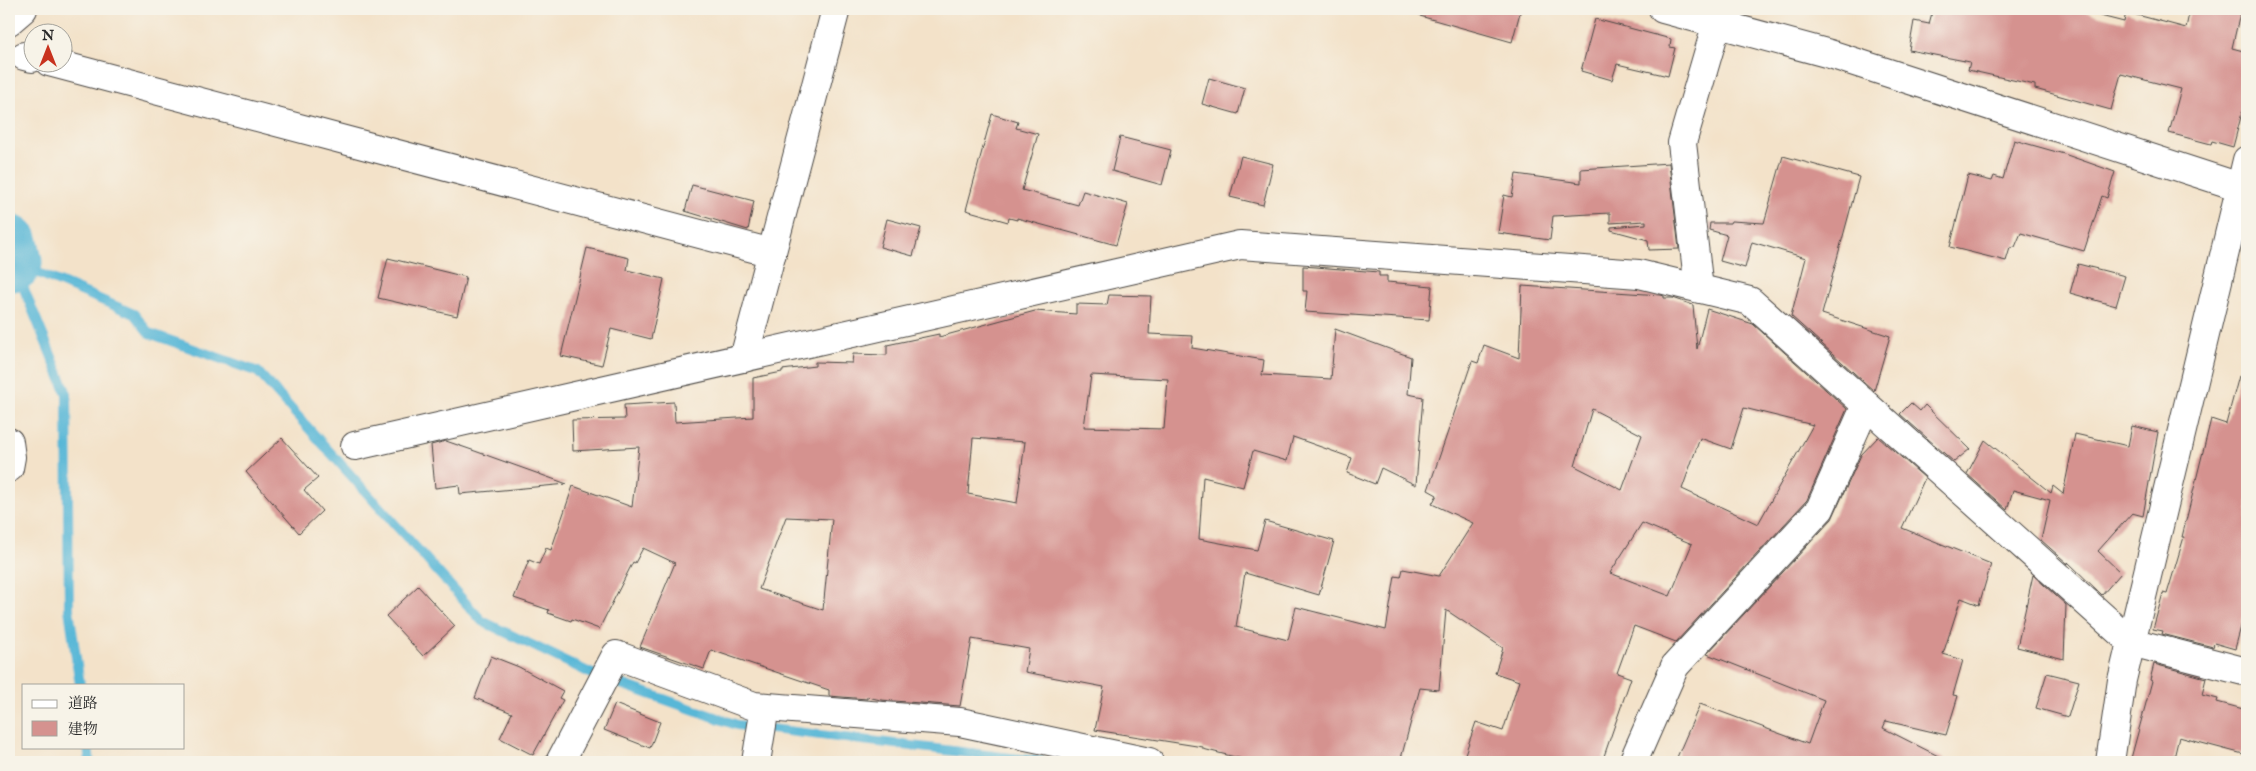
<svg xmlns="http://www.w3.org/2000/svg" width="2256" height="771" font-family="'IM FELL English','Noto Serif JP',serif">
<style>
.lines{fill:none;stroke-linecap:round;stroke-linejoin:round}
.stream{stroke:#59b7d7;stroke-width:10}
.river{stroke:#59b7d7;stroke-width:59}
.building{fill:#d5928f;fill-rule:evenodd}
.minor-casing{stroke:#494643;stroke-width:30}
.tertiary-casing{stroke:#494643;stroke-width:30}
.minor{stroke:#fff;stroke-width:28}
.tertiary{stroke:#fff;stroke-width:28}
</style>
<rect width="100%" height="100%" fill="#f7f3e8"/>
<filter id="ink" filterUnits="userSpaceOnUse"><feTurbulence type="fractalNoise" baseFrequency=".02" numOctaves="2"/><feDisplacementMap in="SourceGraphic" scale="10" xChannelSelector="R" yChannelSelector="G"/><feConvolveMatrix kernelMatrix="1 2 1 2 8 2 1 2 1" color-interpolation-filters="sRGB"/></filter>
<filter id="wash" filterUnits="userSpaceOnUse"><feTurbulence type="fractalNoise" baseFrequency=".0096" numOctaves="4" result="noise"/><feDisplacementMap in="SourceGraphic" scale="20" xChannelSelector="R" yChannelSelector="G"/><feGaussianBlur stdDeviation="1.12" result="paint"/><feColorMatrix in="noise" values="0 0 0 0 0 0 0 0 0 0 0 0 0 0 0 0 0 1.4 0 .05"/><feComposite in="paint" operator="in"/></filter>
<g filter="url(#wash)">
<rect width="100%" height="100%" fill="#f3e2c9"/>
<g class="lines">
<g class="stream">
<path d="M13,262L134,314L149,333L258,372L482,621L590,673L737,725L1045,762"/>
<path d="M13,262L67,394L69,609L80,685"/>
<path d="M88,747L90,762"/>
</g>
<path class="river" d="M9,243L13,262"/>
</g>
<g id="blocks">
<g class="building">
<path d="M1421,9H1521L1512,42L1420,16Z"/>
<path d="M1933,9H2073L2124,22L2126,12L2186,28L2190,9H2241L2232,48L2247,52V94L2233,147L2212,141L2211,144L2169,133L2181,89L2121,74L2111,110L2035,89V85L1968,70L1970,62L1909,50L1914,21L1929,24Z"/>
<path d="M1595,19L1671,39L1670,47L1675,48L1668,76L1617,64L1612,80L1581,71Z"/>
<path d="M1209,78L1245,88L1238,114L1202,104Z"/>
<path d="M992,114L1018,122L1016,128L1038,134L1022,190L1078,205L1083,191L1128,204L1116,245L1017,218V220L1009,218L1008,222L966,210Z"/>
<path d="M1120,137L1171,150L1162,185L1112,171Z"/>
<path d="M2014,140L2064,154L2115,172L2107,198L2102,196L2084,251L2021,233L2015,247L2010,248L2006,261L1950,247L1968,175L1992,181L1994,176L2003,179Z"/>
<path d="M1241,156L1273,164L1263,205L1230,197Z"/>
<path d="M1783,156L1859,177L1822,314L1890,336L1874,391L1791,316L1806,258L1752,242L1745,268L1720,261L1727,235L1709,230L1710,223H1730L1731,221L1764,223Z"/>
<path d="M1669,163L1679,249L1649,250L1648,240L1611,230V227L1646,224V221L1610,223V213L1553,216L1550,240L1498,233L1504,195L1512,197L1516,174L1581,183V169Z"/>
<path d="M692,185L754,201L748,230L685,211Z"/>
<path d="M887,219L921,228L913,256L880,247Z"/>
<path d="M587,248L629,258L627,270L664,279L651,339L611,329L602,365L561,356Z"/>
<path d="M388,258L466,277L457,316L378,298Z"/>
<path d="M2078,264L2125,276L2116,306L2070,293Z"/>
<path d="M1303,266L1379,272V276H1387V282L1432,286L1429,320L1305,312L1307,291H1303Z"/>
<path d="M1522,286L1661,295L1664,296V298H1673L1693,305L1697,349L1707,309L1753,324L1847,409L1807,500L1676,642L1634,626L1617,673L1631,678L1602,762H1479L1464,757L1476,722L1503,731L1519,681L1495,673L1503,648L1446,610L1439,690L1420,688L1400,762H1255L1203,749V747L1095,730L1104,687L1025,672L1029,649L972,639L960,706L881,700L867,697V699L829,696V690L711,650L704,669L640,647L675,563L643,548L635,563L633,562L599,629L572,619L571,621L548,613L549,610L514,598L529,560L539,564L546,548L551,550L573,486L632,507L639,447L573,451L572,420L625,419L624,405L674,402L675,422L753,417V378L782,372V370L815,366V362L852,363L853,354L887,355V345L939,334V337L1035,311L1076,314V304L1107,305L1109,295L1151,296L1149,334L1193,336L1192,348L1264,360L1262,375L1331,379L1335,329L1411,357L1408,394L1423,397L1416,485L1381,468L1375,484L1347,473L1352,458L1293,437L1287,461L1253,451L1243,487L1203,477L1199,539L1257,550L1265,521L1334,541L1319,595L1245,573L1236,627L1288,640L1296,607L1386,630L1395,576L1401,577L1403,569L1439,576L1473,523L1432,504L1437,495L1428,490L1472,361L1478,363L1484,345L1519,358ZM1091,375L1168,379L1164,429L1084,427ZM1744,408L1813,425L1758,524L1682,489L1700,438L1731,449ZM1592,409L1642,435L1622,490L1575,466ZM973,438L1025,442L1017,503L968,494ZM786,517L832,519L823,610L759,589ZM1642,523L1692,544L1670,596L1610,573Z"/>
<path d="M2239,376L2247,377V604L2235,649L2214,643L2213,647L2162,634L2163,631L2153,629L2163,593L2167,594L2184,537H2182L2211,419L2226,424Z"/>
<path d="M1911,403L1920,411L1925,405L1970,449L1954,462L1900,414Z"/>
<path d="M2132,426L2158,432L2143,516L2132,513L2098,551L2121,573L2102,595L2068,562V564L2041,540L2050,500L2013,490L2007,510L1967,474L1985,440L2051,493L2053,486L2063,494L2075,434L2128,446Z"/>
<path d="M1878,437L1925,478L1902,528L1991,564L1979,605L1961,598L1943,654L1963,660L1953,695L1958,696L1946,735L1886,721L1883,728L1950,762H1675L1700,704L1808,744L1824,700L1707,654L1832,519L1861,455Z"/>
<path d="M282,438L318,478L304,490L322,511L299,533L246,472Z"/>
<path d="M446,441L472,450L567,484L460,494L459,485L435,488L431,445Z"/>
<path d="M2033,575L2066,605L2064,659L2017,647Z"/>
<path d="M418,586L455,626L423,656L386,616Z"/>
<path d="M491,656L519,667L563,691L559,698L563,700L533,755L500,738L512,713L475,698Z"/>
<path d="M2154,664L2206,678L2202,695L2218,699L2217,702L2247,710V755L2179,737L2173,762H2130L2152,681L2150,680Z"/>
<path d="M2047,673L2079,681L2068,717L2036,708Z"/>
<path d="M615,704L660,722L650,748L604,730Z"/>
</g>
</g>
</g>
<g filter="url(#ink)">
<use href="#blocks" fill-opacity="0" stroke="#494643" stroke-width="1"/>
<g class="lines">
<defs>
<g id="minor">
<path d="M1663,9L1830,54L2240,187"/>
<path d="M9,21L23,9"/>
<path d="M24,56L32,58"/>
<path d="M49,62L772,253"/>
<path d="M1699,289L1682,143L1717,23"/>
<path d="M744,358L836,9"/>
<path d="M9,442L11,457L9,468"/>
<path d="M355,446L1240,245L1639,274L1750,301L2131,642L2247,672"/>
<path d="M560,762L616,655L754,706L960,722L1149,762"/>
<path d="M756,762L765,707"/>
<path d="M1633,762L1675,666L1820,509L1866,405"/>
</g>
<path id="tertiary" d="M2110,762L2122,680L2247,160"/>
</defs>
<use href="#minor" class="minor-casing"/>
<use href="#tertiary" class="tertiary-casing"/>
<use href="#minor" class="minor"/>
<use href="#tertiary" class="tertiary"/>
</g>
</g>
<rect width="2256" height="771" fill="none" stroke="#f7f3e8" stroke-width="30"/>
<rect x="22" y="684" width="162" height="65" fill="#f7f3e8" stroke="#a5a39c"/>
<rect x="32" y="700" width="25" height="8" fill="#ffffff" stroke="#a5a39c"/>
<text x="68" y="708" font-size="15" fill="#2b2b2b">道路</text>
<rect x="32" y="721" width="25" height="15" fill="#d5928f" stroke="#a5a39c"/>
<text x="68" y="734" font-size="15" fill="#2b2b2b">建物</text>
<g transform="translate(48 48)"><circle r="24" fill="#f7f3e8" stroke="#a5a39c"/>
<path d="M0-4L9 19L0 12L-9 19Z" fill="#c8321e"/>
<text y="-8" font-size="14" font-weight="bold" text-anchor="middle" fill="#2b2b2b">N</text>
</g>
</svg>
